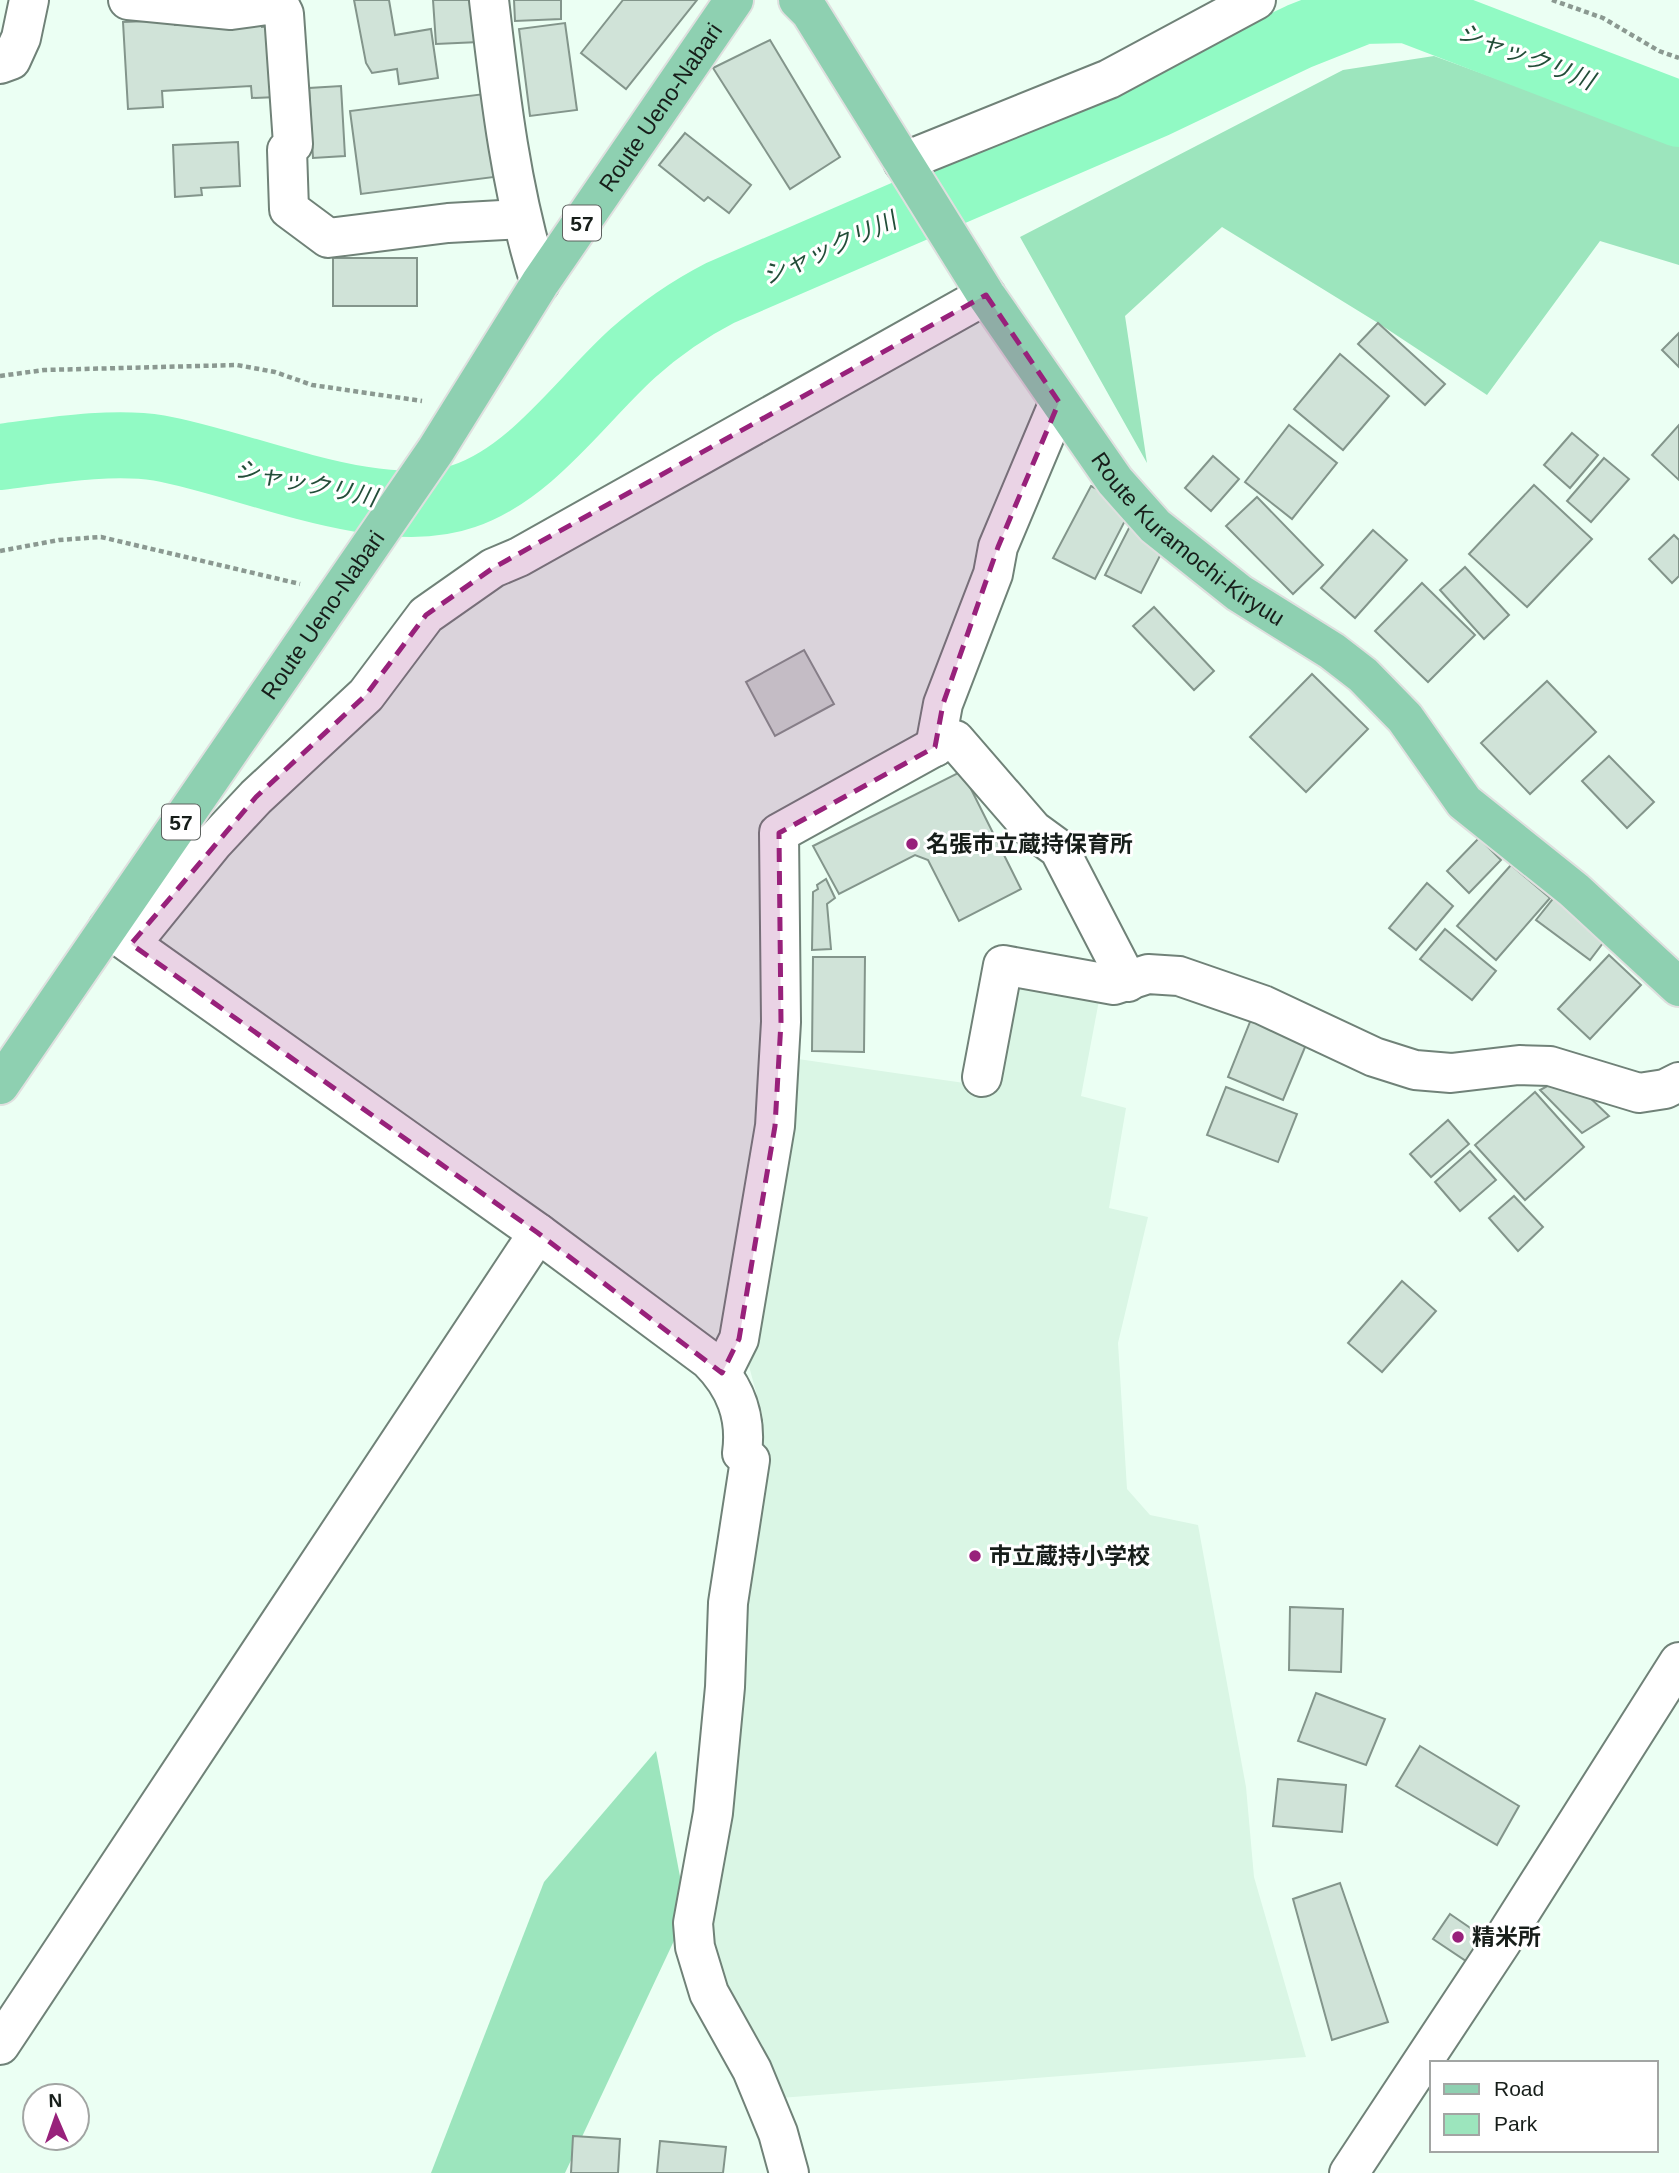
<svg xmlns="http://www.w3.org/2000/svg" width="1679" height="2173" font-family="Helvetica,'Noto Sans JP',sans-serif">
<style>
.built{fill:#daf6e5}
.green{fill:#9ce5bd}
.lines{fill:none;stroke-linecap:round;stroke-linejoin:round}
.river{stroke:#91fac4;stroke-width:66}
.building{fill:#d0e3d8;stroke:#83958b;stroke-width:2}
.minor-casing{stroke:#708278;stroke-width:42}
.major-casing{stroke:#dfe0df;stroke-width:42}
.path{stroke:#8b9991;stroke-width:4.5;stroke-dasharray:5 3.5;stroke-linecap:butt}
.minor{stroke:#fff;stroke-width:38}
.major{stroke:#8ed0b1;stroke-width:38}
.marked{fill:#98217b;fill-opacity:0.2;stroke:#98217b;stroke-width:5;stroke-dasharray:14 9;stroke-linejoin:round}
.poi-dot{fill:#98217b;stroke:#fff;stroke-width:2.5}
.labels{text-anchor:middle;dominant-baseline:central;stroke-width:6;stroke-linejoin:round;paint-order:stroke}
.shield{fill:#fff;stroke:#5d625f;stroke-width:2}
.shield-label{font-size:21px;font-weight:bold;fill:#171e1a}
.street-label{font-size:23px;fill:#171e1a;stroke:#fff}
.poi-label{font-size:23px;font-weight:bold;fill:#171e1a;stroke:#fff;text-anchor:start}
.water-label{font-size:24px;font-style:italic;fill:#234e39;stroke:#fff}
</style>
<rect width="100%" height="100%" fill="#ebfff3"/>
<path class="built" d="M1018,978L1100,995L1081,1096L1126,1108L1109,1208L1148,1217L1118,1343L1127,1489L1150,1515L1198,1525L1246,1787L1254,1877L1306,2057L780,2098L730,1994L706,1935L762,1462L763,1418L746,1355L791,1058L999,1088Z"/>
<g class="green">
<path d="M1434,56L1679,145V265L1600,241L1487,395L1378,323L1222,227L1125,316L1147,463L1020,237L1343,70Z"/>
<path d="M656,1751L687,1913L565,2173H431L544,1882Z"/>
</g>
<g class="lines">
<path class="river" d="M0,457C48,451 111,440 159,448C245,463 380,526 464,496C532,473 581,400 633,353C660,329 687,310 720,293L1155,105L1300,36L1363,11L1407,10L1679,114"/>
</g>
<g class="building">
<path d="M354,0H389L395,35L431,29L438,78L399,84L397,69L372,73L366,63Z"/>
<path d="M433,0H476L479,42L436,44Z"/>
<path d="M514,0H561V19L515,21Z"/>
<path d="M623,0H697L626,89L581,53Z"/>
<path d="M174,20L175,25L262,21V27L274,26L278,97L252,98L251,86L162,91L163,107L128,109L123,22Z"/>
<path d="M565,23L577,110L530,116L519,29Z"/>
<path d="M770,40L840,157L790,189L713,68Z"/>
<path d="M341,86L345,156L313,158L309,88Z"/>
<path d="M492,93L502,176L361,194L350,111Z"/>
<path d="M685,133L751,185L729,213L708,197L704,201L659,165Z"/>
<path d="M238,142L240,186L201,188L202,195L175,197L173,145Z"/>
<rect x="333" y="258" width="84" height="48"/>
<path d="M1378,323L1445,384L1425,405L1358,344Z"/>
<path d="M1679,333V367L1662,350Z"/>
<path d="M1340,354L1389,396L1343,450L1294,409Z"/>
<path d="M1289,425L1337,463L1292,519L1245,482Z"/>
<path d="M1679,425V480L1652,455Z"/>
<path d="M1572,433L1598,455L1570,488L1544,465Z"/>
<path d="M1213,456L1239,479L1211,511L1185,488Z"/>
<path d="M1604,458L1629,479L1591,522L1567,501Z"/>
<path d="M1534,485L1592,539L1527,607L1469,554Z"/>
<path d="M1091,486L1132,507L1095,579L1053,558Z"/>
<path d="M1257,497L1323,565L1293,594L1226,526Z"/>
<path d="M1130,526L1166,544L1141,593L1105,575Z"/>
<path d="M1373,530L1407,560L1355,618L1321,588Z"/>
<path d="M1674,535L1679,540V576L1672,583L1649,559Z"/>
<path d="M1465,567L1509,615L1484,639L1440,590Z"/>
<path d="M1422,583L1475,635L1428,682L1375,631Z"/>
<path d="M1154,607L1214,671L1194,690L1133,626Z"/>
<path d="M804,650L834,704L775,736L746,682Z"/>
<path d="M1312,674L1368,729L1306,792L1250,737Z"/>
<path d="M1547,681L1596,732L1530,794L1481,743Z"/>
<path d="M1609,756L1654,802L1627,828L1582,781Z"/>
<path d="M962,771L1021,889L959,921L928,860L915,855L839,894L813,846Z"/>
<path d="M1479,838L1501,860L1469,893L1447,871Z"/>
<path d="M1511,865L1550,898L1496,960L1457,926Z"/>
<path d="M826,879L835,898L827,904L831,949L812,950L813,892L818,889L817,885Z"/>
<path d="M1427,883L1453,906L1416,950L1389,928Z"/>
<path d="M1556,895L1609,935L1590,960L1536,920Z"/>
<path d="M1445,929L1496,971L1472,1000L1420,959Z"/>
<path d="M1609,955L1641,985L1590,1039L1558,1009Z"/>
<path d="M813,957H865L864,1052L812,1051Z"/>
<path d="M1252,1017L1308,1040L1283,1100L1228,1077Z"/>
<path d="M1551,1084L1583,1091L1609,1116L1582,1133L1540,1090Z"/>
<path d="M1226,1087L1297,1114L1278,1162L1207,1135Z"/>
<path d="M1535,1092L1584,1147L1525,1200L1475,1145Z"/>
<path d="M1448,1120L1469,1144L1431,1177L1410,1154Z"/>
<path d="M1470,1151L1496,1180L1460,1211L1435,1182Z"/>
<path d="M1514,1196L1543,1227L1518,1251L1489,1218Z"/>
<path d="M1402,1281L1436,1311L1382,1372L1348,1343Z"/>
<path d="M1290,1607L1343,1609L1341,1672L1289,1670Z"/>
<path d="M1316,1693L1385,1719L1366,1765L1298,1741Z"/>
<path d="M1420,1746L1519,1806L1497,1845L1396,1786Z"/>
<path d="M1278,1779L1346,1785L1342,1832L1273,1826Z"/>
<path d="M1340,1883L1388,2022L1332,2040L1293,1899Z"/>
<path d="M1450,1914L1482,1936L1466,1961L1433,1939Z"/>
<path d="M573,2136L620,2139L618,2173H571Z"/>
<path d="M660,2141L726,2147L723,2173H657Z"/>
</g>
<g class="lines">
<defs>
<g id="minor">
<path d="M128,0L231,10L274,4L280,6L284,14L293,144L287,150L289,209L328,238L448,223L522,219"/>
<path d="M489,0C500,95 511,192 540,283"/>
<path d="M0,64L11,60L21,38L29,0"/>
<path d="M903,162L1109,79L1256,0"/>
<path d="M935,747L943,704L993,574L998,547L1059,402"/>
<path d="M108,928L538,1233L709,1360C735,1386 747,1416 742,1453L750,1460L728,1603L725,1687L713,1813L693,1923L695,1947L709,1993L752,2070L778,2133L789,2173"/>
<path d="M131,944L213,843L256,797L366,695L426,615L493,568L519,557L986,295"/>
<path d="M982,1077L1003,965L1114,985L1148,974L1179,976L1263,1005L1374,1057L1415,1070L1451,1073L1519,1065L1550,1066L1639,1093L1665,1089L1679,1082"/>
<path d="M722,1373L739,1339L775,1126L781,1022L779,833L945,741L955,740L1033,830L1059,849L1128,982"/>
<path d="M0,2045L538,1233"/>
<path d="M1349,2173L1501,1943L1679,1662"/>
</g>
<g id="major">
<path id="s1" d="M798,0L810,12L986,295L1115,481L1155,526L1239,593L1332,651L1363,675L1405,718L1464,802L1574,890L1679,987"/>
<path id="s2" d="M0,1085L436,450L540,283L734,0"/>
</g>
</defs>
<use href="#minor" class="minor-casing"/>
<use href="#major" class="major-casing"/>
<g class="path">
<path d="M1552,0L1603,18L1659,51L1679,58"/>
<path d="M0,376L44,370L237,365L275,372L312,385L422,401"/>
<path d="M0,551L59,540L101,537L300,584"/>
</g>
<use href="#minor" class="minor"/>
<use href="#major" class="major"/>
</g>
<path class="marked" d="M986,295L1059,402L998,547L943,704L935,747L779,833L781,1022L775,1126L739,1339L722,1373L538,1233L131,944L256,797L366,695L426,615L493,568Z"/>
<g class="poi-dot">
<circle cx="912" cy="844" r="7"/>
<circle cx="975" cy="1556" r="7"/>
<circle cx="1458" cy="1937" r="7"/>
</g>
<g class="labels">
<g class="shield">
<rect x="563" y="205.5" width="38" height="35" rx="5"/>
<rect x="162" y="804.5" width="38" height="35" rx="5"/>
</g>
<g class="shield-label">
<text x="582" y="223">57</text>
<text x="181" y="822">57</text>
</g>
<g class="street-label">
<text stroke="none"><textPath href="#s2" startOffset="1180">Route Ueno-Nabari</textPath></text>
<text stroke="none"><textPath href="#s1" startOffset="670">Route Kuramochi-Kiryuu</textPath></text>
<text stroke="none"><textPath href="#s2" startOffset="570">Route Ueno-Nabari</textPath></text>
</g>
<g class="poi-label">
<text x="926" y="844">名張市立蔵持保育所</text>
<text x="989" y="1556">市立蔵持小学校</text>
<text x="1472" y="1937">精米所</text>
</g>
<g class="water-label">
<text transform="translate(1526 56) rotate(21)">シャックリ川</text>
<text transform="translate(829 248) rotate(-24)">シャックリ川</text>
<text transform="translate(306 483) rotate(12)">シャックリ川</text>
</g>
</g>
<rect x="1430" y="2061" width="228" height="91" fill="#ffffff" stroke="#a2a5a3" stroke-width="2"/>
<rect x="1444" y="2084" width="35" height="10" fill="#8ed0b1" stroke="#a2a5a3" stroke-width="2"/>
<text x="1494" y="2096" font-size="21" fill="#171e1a">Road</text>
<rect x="1444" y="2114" width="35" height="21" fill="#9ce5bd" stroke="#a2a5a3" stroke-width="2"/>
<text x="1494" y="2131" font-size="21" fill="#171e1a">Park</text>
<g transform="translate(56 2117) rotate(358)"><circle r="33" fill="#ffffff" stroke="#a2a5a3" stroke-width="2"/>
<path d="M0-5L12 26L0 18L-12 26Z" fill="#98217b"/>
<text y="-10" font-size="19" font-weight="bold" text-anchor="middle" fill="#171e1a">N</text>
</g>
</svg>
